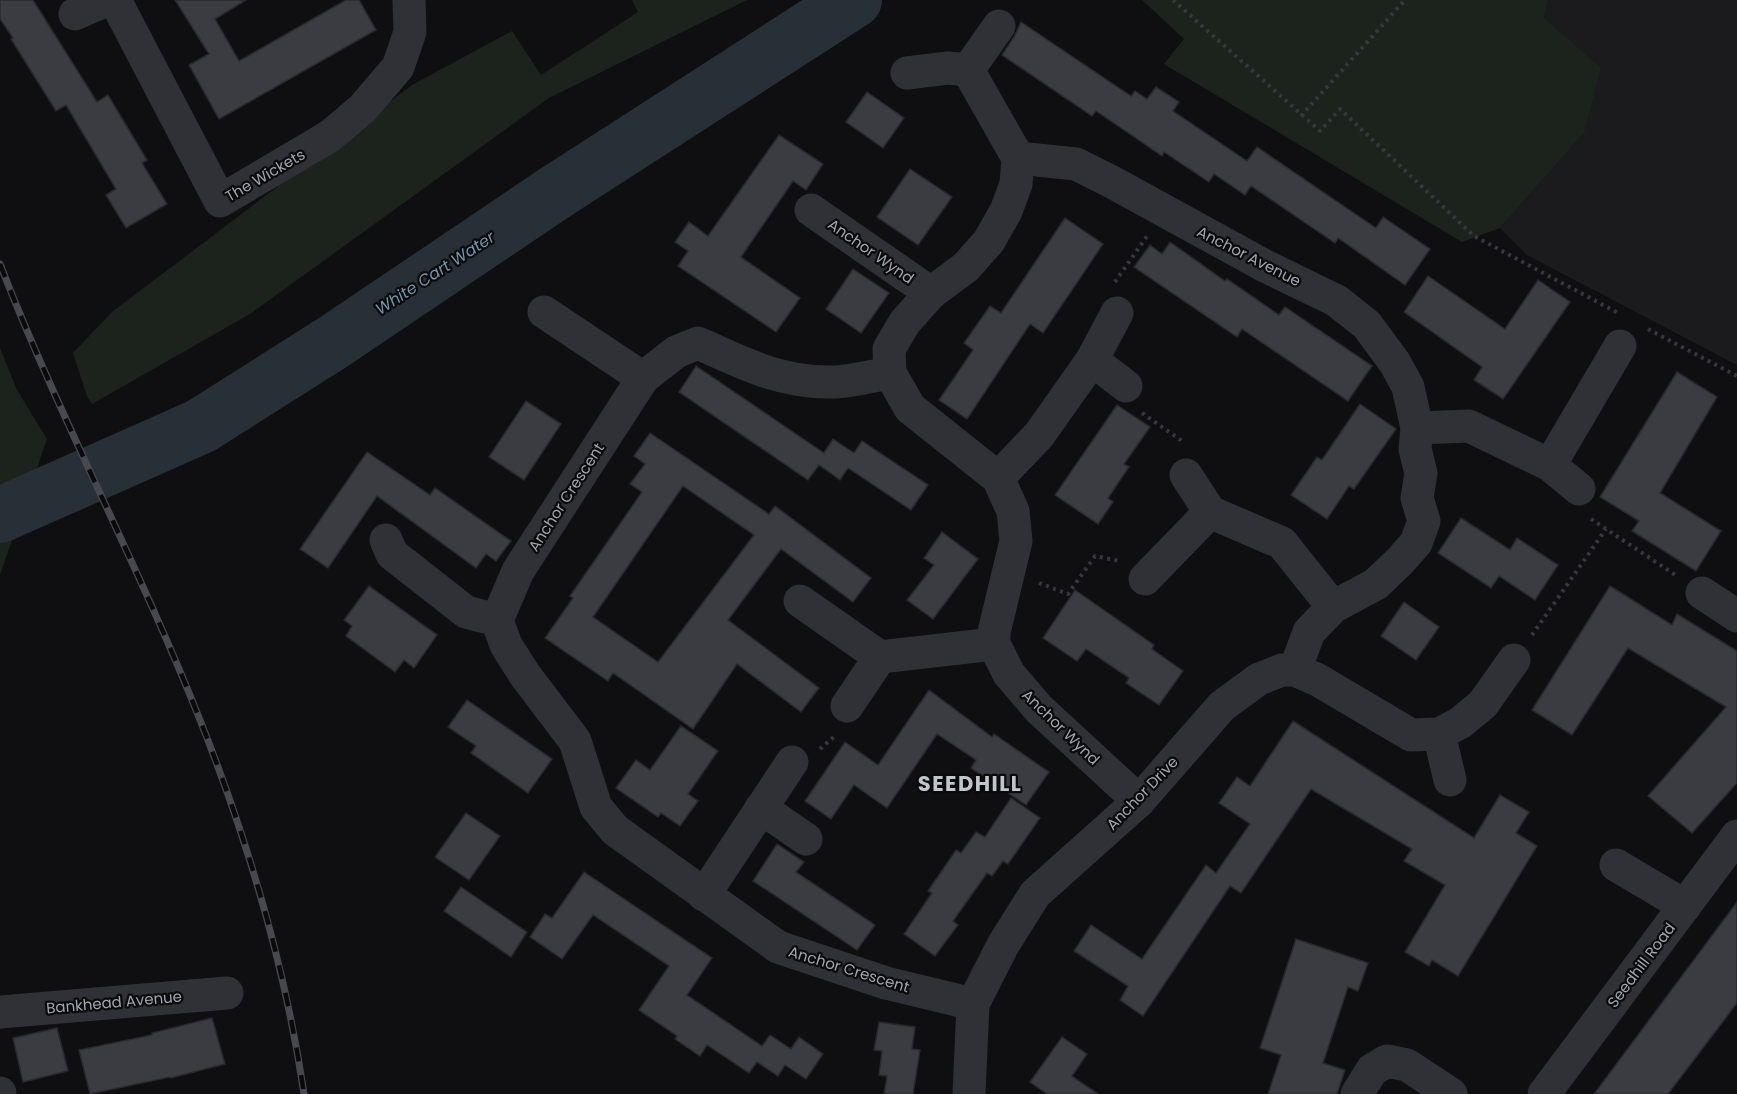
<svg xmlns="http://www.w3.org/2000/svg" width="1737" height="1094" font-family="Poppins,sans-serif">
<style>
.built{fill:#1b1b1e}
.green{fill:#1b231c}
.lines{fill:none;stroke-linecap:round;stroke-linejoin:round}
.river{stroke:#273036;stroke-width:56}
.building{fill:#3b3c41;stroke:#29292d;stroke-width:1.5;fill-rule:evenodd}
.path{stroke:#36383d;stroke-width:4;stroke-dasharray:3 4.5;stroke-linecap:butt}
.minor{stroke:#303136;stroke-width:33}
.rail-casing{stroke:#47494f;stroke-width:7}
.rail{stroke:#0a0a0b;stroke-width:4.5;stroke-dasharray:14;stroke-linecap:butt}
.labels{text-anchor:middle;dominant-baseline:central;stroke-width:4.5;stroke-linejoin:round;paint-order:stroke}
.street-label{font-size:15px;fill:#9fa6b2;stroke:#0a0a0b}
.water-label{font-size:16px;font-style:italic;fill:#7396b1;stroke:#0a0a0b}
.district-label{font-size:21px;font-weight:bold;letter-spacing:1.5px;fill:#c0c5ce;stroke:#0a0a0b}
</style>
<rect width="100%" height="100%" fill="#0f0f11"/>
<path class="built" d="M1548,0H1737V365L1527,255L1500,228L1584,133L1544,18Z"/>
<g class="green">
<path d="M632,0H747L549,98L250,314L92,404L87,396L73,353L112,312L412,85L512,31L541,75L638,12Z"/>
<path d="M1142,0H1548L1544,18L1601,68L1584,133L1500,228L1462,242L1164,64L1184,39Z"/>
<path d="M0,348L17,390L47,439L0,575Z"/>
</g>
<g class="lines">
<path class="river" d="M0,515L201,426L332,343L556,192L854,0"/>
</g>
<g class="building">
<path d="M0,0H33L97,102L108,95L147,160L142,163L167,204L126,228L106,195L116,189L66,105L56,111L11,39L13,38L0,19Z"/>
<path d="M175,0H246L215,19L239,61L346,0H359L376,30L219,119L189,65L209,54Z"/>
<path d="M1021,22L1131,96L1135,91L1147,99L1156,87L1179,102L1173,111L1247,161L1257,147L1376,228L1383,217L1430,249L1405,285L1338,238L1335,243L1251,186L1245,195L1214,174L1209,182L1164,152L1162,156L1096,111L1092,116L1002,55L1014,37Z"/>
<path d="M867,92L904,118L883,148L846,122Z"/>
<path d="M779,135L823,164L806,190L793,181L741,257L800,298L776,332L678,266L688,251L675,242L689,222L708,236Z"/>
<path d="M910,169L952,197L918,245L877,217Z"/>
<path d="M1065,218L1103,244L1043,333L1030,324L967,419L939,400L973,350L964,343L990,306L1001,313Z"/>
<path d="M1170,242L1225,281L1227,279L1279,315L1285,307L1372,366L1348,401L1242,329L1237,337L1134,267L1150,245L1162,254Z"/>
<path d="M853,269L889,293L861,333L826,309Z"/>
<path d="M1428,276L1505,329L1538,280L1570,302L1503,399L1474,380L1482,367L1404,312Z"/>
<path d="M696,366L824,453L833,439L854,453L862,441L928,485L911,510L848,468L840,480L819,465L808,480L679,392Z"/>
<path d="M1677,372L1717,397L1660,493L1721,531L1696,571L1632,531L1639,521L1600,497Z"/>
<path d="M526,401L561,424L524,480L489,457Z"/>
<path d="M1360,404L1396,429L1354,489L1349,486L1327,519L1291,495L1317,457L1322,460Z"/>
<path d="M1117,405L1150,427L1124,464L1129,467L1108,498L1113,502L1098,524L1055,495Z"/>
<path d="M650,433L769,514L775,506L871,578L853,602L781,549L728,620L819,688L801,712L737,664L693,729L613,673L608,681L545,638L573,598L570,596L642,492L630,484L645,464L634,456ZM683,486L754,535L658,662L593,617Z"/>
<path d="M367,452L430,495L435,488L511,541L496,561L486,554L476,568L377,496L328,568L300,549Z"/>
<path d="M1461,518L1510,550L1517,538L1558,565L1535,600L1499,576L1491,588L1438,553Z"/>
<path d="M942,532L978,559L933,619L907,600L934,565L924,558Z"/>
<path d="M369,586L437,635L414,668L404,660L395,672L346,636L352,626L344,620Z"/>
<path d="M1610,586L1672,625L1677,614L1737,651V783L1692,833L1648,796L1726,707L1628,648L1572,735L1532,710Z"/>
<path d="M1075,590L1154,645L1152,649L1183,671L1159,705L1126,683L1129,678L1086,649L1077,661L1043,638Z"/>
<path d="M1404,602L1439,627L1416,660L1381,636Z"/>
<path d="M929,690L992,737L994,734L1049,772L1026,805L971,768L976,760L937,734L887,808L854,785L831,819L805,801L845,742L878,765Z"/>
<path d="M467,700L552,759L528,793L471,753L476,746L448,727Z"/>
<path d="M1293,721L1474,838L1500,795L1529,812L1516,833L1537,846L1458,976L1432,960L1429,966L1405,952L1445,885L1404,861L1412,849L1311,789L1241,893L1230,886L1143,1016L1120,1000L1128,986L1074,951L1091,925L1142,959L1206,865L1216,873L1250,824L1219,803L1237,777L1250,786Z"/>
<path d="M681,726L718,751L688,794L698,801L680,826L661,813L658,817L616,788L636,760L650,770Z"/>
<path d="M1011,798L1040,818L1008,864L1003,861L992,876L987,873L953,921L958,925L935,956L904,934L932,893L928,891L956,850L961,853L976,832L985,837Z"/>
<path d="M466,813L500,836L469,880L435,857Z"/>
<path d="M777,844L804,862L796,872L875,925L857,950L753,881Z"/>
<path d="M584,872L712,958L687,995L762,1046L770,1035L791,1049L799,1037L823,1054L806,1079L785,1065L778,1076L757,1062L749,1073L707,1045L700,1056L675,1039L677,1036L639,1010L669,966L593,915L562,959L530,937L545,914L552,918Z"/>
<path d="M461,887L527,932L511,957L444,911Z"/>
<path d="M1737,902V1003L1668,1094H1594Z"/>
<path d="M1296,939L1368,963L1358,991L1348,987L1323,1063L1345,1070L1337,1094H1268L1281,1055L1260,1048Z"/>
<path d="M212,1018L225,1064L171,1078L170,1077L90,1094L79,1050L152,1035V1033Z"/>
<path d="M879,1022L915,1027L912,1049L920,1050L913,1094H884L887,1076L879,1075L882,1051L874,1050Z"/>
<path d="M57,1028L68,1071L23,1082L13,1038Z"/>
<path d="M1062,1037L1087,1054L1072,1076L1098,1094H1047L1030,1082Z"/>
</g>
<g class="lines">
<g class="path">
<path d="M1173,0L1320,131L1340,109L1474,236L1620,314"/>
<path d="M1301,116L1405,0"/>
<path d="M1115,282L1147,236"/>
<path d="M1648,329L1737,376"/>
<path d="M1142,413L1185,443"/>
<path d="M1591,519L1677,576"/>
<path d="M1039,583L1068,594L1095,556L1120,561"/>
<path d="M1532,635L1606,529"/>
<path d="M820,749L836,735"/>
</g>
<g class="minor">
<path d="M115,0L220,201L330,136L363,108L398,67L410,32L409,0"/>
<path d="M75,14L107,0"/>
<path d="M968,70L1018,158L1016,184L1006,211L989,241L966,267L931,293L905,322L889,349L890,373L910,408L998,478L1013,511L1016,541L994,632V644L1009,674L1039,709L1139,801"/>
<path d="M907,73L948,68L968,70L999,26"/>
<path d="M1018,158L1076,164L1112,182L1265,266L1337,301L1367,325L1395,363L1408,387L1417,428L1415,449L1421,473L1417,498L1424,521L1416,543L1400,561L1376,584L1333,607L1309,632L1295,670"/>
<path d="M811,210L931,293"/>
<path d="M544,312L643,378"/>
<path d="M1092,360L1126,386"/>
<path d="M890,373C871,376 850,382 831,382C781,383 742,363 698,343L676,352L643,378L518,571L497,620L506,645L525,675L575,741L596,807L615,830L778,947L886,983L973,1004"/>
<path d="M1417,428L1469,426L1550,465L1579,489"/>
<path d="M1550,465L1620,346"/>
<path d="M1186,475L1210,512L1282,543L1333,607"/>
<path d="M998,478L1039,435L1092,360L1117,313"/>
<path d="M386,540L392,554L466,612L497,620"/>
<path d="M1145,579L1210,512"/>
<path d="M1702,593L1737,616"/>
<path d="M800,601L880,657L994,644"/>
<path d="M847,706L880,657"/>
<path d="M1439,734L1450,780"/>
<path d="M761,808L806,839"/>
<path d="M1616,865L1685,906"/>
<path d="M704,895L792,762"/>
<path d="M0,1012L227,993"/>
<path d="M0,1093V1094"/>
<path d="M969,1094L973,1004L1003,945L1035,894L1139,801L1222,706L1259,679L1282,670H1295L1318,680L1411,735L1439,734L1460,723L1483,704L1514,660"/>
<path d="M1357,1094L1372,1070L1387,1061L1407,1065L1451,1094"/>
<path d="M1544,1094L1737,836"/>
</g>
<defs>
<path id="rail" d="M0,264C60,419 139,566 200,720C248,841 285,965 304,1094"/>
</defs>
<use href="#rail" class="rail-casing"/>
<use href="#rail" class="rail"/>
</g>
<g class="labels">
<g class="street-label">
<text transform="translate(265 175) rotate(-30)">The Wickets</text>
<text transform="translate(871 251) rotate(35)">Anchor Wynd</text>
<text transform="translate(1249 256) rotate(27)">Anchor Avenue</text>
<text transform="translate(566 497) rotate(-57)">Anchor Crescent</text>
<text transform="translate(1061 727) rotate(44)">Anchor Wynd</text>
<text transform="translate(1142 793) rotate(-46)">Anchor Drive</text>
<text transform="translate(1641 965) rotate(-53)">Seedhill Road</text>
<text transform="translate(849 969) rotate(17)">Anchor Crescent</text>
<text transform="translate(114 1002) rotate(-5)">Bankhead Avenue</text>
</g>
<g class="water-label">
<text transform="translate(435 273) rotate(-33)">White Cart Water</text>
</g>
<g class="district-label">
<text x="970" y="783">SEEDHILL</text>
</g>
</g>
</svg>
